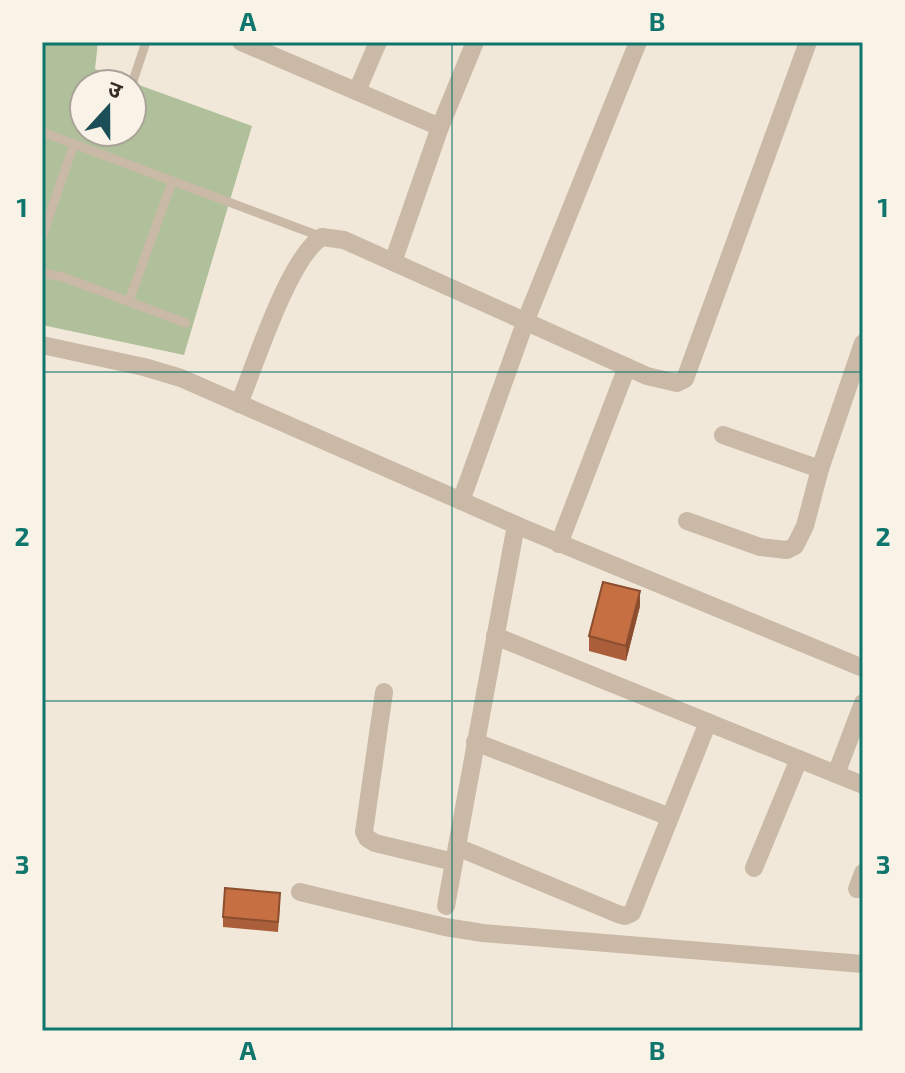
<svg xmlns="http://www.w3.org/2000/svg" width="905" height="1073" font-family="'Exo 2','Noto Sans Devanagari',sans-serif">
<style>
.green{fill:#b0c09a;fill-rule:evenodd}
.lines{fill:none;stroke-linecap:round;stroke-linejoin:round}
.lane{stroke:#c9b9a6;stroke-width:9}
.street{stroke:#c9b9a6;stroke-width:18}
.wall{fill:#aa5f3a}
.shaded-wall{fill:#8b4e2f}
.building{fill:#c66f43;stroke:#8b4e2f;stroke-width:2}
.grid{fill:none;stroke:#0f766e;stroke-width:2;stroke-opacity:0.55}
.neatline{fill:none;stroke:#0f766e;stroke-width:3}
.grid-label{font-size:26px;text-anchor:middle;font-weight:bold;fill:#0f766e}
</style>
<rect width="100%" height="100%" fill="#f1e8da"/>
<path class="green" d="M42,42H98L95,69L252,126L184,355L42,325ZM84,84H132V132H84Z"/>
<g class="lines">
<g class="lane">
<path d="M132,84L146,42"/>
<path d="M42,132L322,237"/>
<path d="M42,237L74,144"/>
<path d="M42,273L63,277L186,323"/>
<path d="M129,301L172,182"/>
</g>
<g class="street">
<path d="M241,42L440,127"/>
<path d="M357,91L378,42"/>
<path d="M393,262L440,127L475,42"/>
<path d="M42,345L144,367L181,378L523,528L863,668"/>
<path d="M239,404C255,365 289,257 322,237L344,240L647,376L677,383L685,379L808,42"/>
<path d="M723,435L820,469"/>
<path d="M461,501L526,320L638,42"/>
<path d="M687,521L760,547L787,550L795,546L805,526L820,469L863,343"/>
<path d="M559,544L627,367"/>
<path d="M495,636L863,785"/>
<path d="M384,692L364,832L367,838L375,843L454,862"/>
<path d="M475,742L670,817"/>
<path d="M836,774L863,703"/>
<path d="M457,847L618,914L625,916L632,913L708,722"/>
<path d="M754,868L799,759"/>
<path d="M857,889L863,873"/>
<path d="M300,892L445,927L483,933L863,964"/>
<path d="M446,906L516,525"/>
</g>
</g>
<g class="wall">
<path d="M640,606L626,661L589,651V636Z"/>
<path d="M280,903L278,932L223,927V917Z"/>
</g>
<path class="shaded-wall" d="M640,591V606L626,661V646Z"/>
<g class="building">
<path d="M603,582L640,591L626,646L589,636Z"/>
<path d="M225,888L280,893L278,922L223,917Z"/>
</g>
<path class="grid" d="M452,42V1031M42,372H863M42,701H863"/>
<rect width="905" height="1073" fill="none" stroke="#f9f2e6" stroke-width="88"/>
<g transform="translate(108 108) rotate(21)"><circle r="38" fill="#f9f2e6" stroke="#aba39a" stroke-width="2"/>
<path d="M0-6L14 30L0 20L-14 30Z" fill="#1c4e57"/>
<text y="-12" font-size="22" font-weight="bold" text-anchor="middle" fill="#352d27">उ</text>
</g>
<rect x="44" y="44" width="817" height="985" class="neatline"/>
<g class="grid-label">
<text x="248" y="31">A</text>
<text x="657" y="31">B</text>
<text x="22" y="217">1</text>
<text x="883" y="217">1</text>
<text x="22" y="546">2</text>
<text x="883" y="546">2</text>
<text x="22" y="874">3</text>
<text x="883" y="874">3</text>
<text x="248" y="1060">A</text>
<text x="657" y="1060">B</text>
</g>
</svg>
